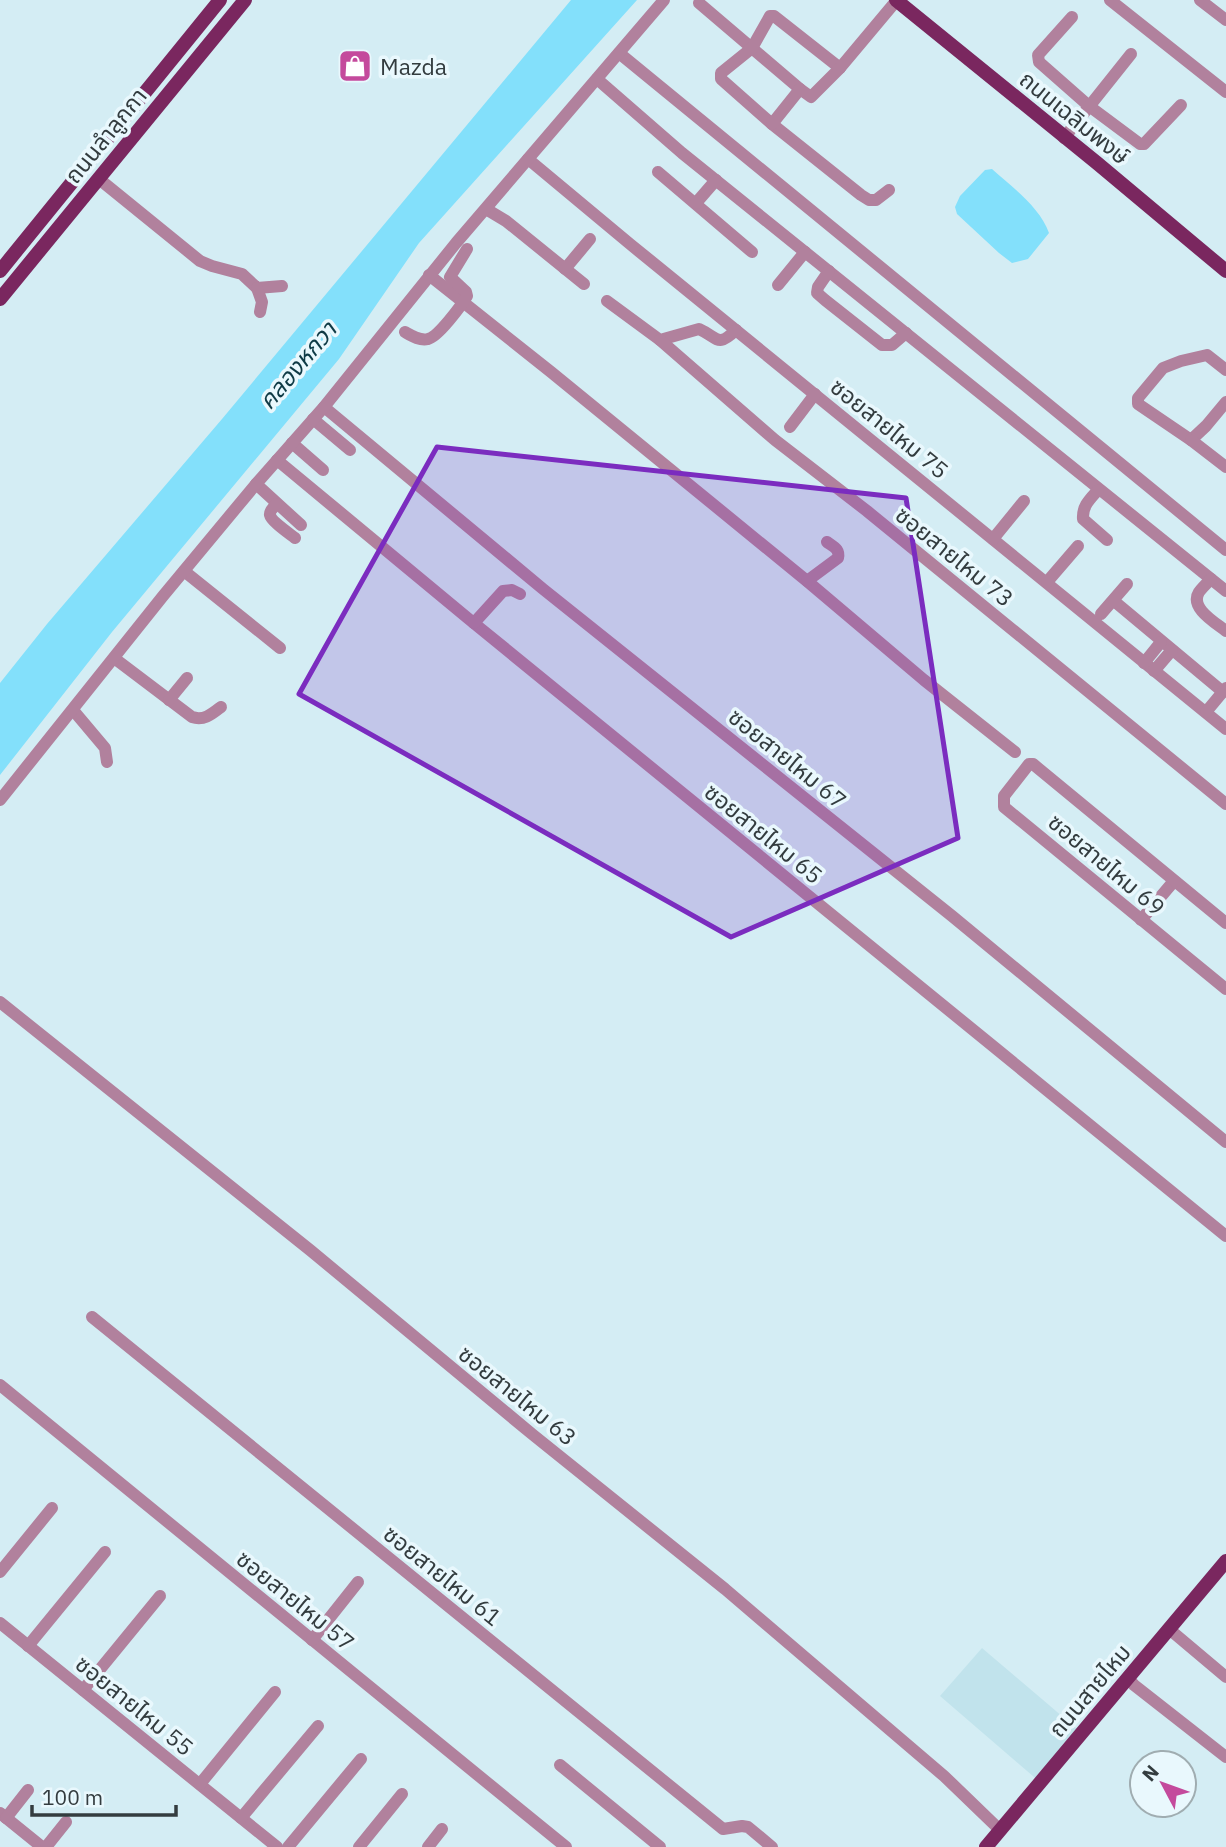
<svg xmlns="http://www.w3.org/2000/svg" width="1226" height="1847" font-family="'IBM Plex Sans','Noto Sans Thai',sans-serif">
<style>
.built{fill:#c1e3ec}
.water{fill:#83e0fb}
.lines{fill:none;stroke-linecap:round;stroke-linejoin:round}
.minor{stroke:#b1819d;stroke-width:12}
.major{stroke:#7a275f;stroke-width:14}
.marked{fill:#7b2cbf;fill-opacity:0.2;stroke:#7b2cbf;stroke-width:5;stroke-linejoin:round}
.labels{text-anchor:middle;dominant-baseline:central;stroke-width:7;stroke-linejoin:round;paint-order:stroke}
.poi-label{font-size:23px;fill:#333c3f;stroke:#e9f8fd;text-anchor:start}
.street-label{font-size:23px;fill:#333c3f;stroke:#e9f8fd}
.water-label{font-size:24px;font-style:italic;fill:#0f3b46;stroke:#e9f8fd}
</style>
<rect width="100%" height="100%" fill="#d4edf4"/>
<path class="built" d="M982,1648L1083,1734L1041,1783L940,1696Z"/>
<g class="water">
<path d="M571,0H637L419,243L339,359L112,632L0,775V683L47,624L222,419Z"/>
<path d="M992,169C1012,187 1040,207 1049,233L1028,259L1012,263L999,253L957,214L955,207L960,196L985,170Z"/>
</g>
<g class="lines">
<g class="minor">
<path d="M1110,0L1226,92"/>
<path d="M1200,0L1226,20"/>
<path d="M699,3L800,89"/>
<path d="M1072,17L1038,55L1039,62L1089,106L1140,144H1144L1181,105"/>
<path d="M619,53L1226,550"/>
<path d="M840,68L774,16H770L752,48L721,73V79L772,124L861,195L869,200H876L889,190"/>
<path d="M597,79L682,153L1226,591"/>
<path d="M772,124L800,89L811,97L840,68L897,0"/>
<path d="M1064,138L1131,54"/>
<path d="M528,159L630,244L1226,729"/>
<path d="M658,172L752,252"/>
<path d="M99,179L200,261L212,266L242,274L257,288L282,286"/>
<path d="M696,203L716,180"/>
<path d="M486,209L506,221L584,284"/>
<path d="M565,269L590,239"/>
<path d="M829,271L818,287L817,293L825,300L882,345H892L906,333"/>
<path d="M429,275L551,372L807,581L924,680L1015,752"/>
<path d="M778,285L805,252"/>
<path d="M257,288L262,302L260,312"/>
<path d="M607,301L660,340L699,329C719,338 717,348 736,330"/>
<path d="M405,332C412,336 420,341 428,339C438,337 461,306 467,296L466,292L450,277L467,249"/>
<path d="M660,340L775,440L867,511L1226,804"/>
<path d="M1226,370L1207,355L1181,361L1163,368L1138,398V404L1191,440L1206,426L1226,402"/>
<path d="M324,407L543,589L952,916L1226,1142"/>
<path d="M313,419L350,450"/>
<path d="M790,427L815,394"/>
<path d="M1191,440L1226,467"/>
<path d="M292,443L323,470"/>
<path d="M277,460L470,620L1226,1236"/>
<path d="M256,484L301,525"/>
<path d="M1098,490C1090,499 1082,506 1083,519L1107,540"/>
<path d="M276,504C274,507 269,511 270,515C271,521 290,534 295,538"/>
<path d="M993,539L1024,501"/>
<path d="M184,571L280,648"/>
<path d="M1211,579C1207,583 1202,588 1199,592C1189,608 1216,623 1226,631"/>
<path d="M807,581L838,558C840,549 834,547 827,542"/>
<path d="M1047,582L1078,546"/>
<path d="M1114,601L1223,692"/>
<path d="M1101,614L1127,584"/>
<path d="M474,623L503,591L512,590L520,594"/>
<path d="M114,658L192,717C204,721 212,714 221,707"/>
<path d="M1144,663L1161,642"/>
<path d="M1154,671L1172,650"/>
<path d="M169,700L187,678"/>
<path d="M73,710L105,748L107,762"/>
<path d="M1206,712L1226,688"/>
<path d="M0,800L163,596L256,484L324,407L456,243L664,0"/>
<path d="M1141,920L1174,881"/>
<path d="M1226,923L1033,764H1029L1004,796V807L1226,989"/>
<path d="M0,1002L310,1250L532,1434L725,1589L944,1776L1000,1830"/>
<path d="M92,1317L723,1829L742,1826L748,1827L772,1847"/>
<path d="M0,1385L566,1847"/>
<path d="M0,1572L52,1508"/>
<path d="M0,1623L277,1847"/>
<path d="M1169,1629L1226,1677"/>
<path d="M312,1640L358,1582"/>
<path d="M28,1646L105,1552"/>
<path d="M1128,1678L1134,1685L1226,1757"/>
<path d="M83,1690L160,1596"/>
<path d="M560,1765L660,1847"/>
<path d="M200,1784L275,1692"/>
<path d="M0,1813L42,1847"/>
<path d="M6,1818L28,1790"/>
<path d="M241,1818L318,1726"/>
<path d="M46,1847L66,1822"/>
<path d="M288,1847L361,1759"/>
<path d="M359,1847L402,1794"/>
<path d="M428,1847L442,1829"/>
</g>
<g class="major">
<path d="M896,0L1097,163L1226,271"/>
<path d="M0,271L220,0"/>
<path d="M0,299L245,0"/>
<path d="M986,1847L1226,1561"/>
</g>
</g>
<path class="marked" d="M437,447L906,498L958,838L731,937L299,694Z"/>
<defs>
<symbol id="shop-square" viewBox="-11 -11 22 22"><rect x="-9" y="-9" width="18" height="18" rx="4" fill="#c44a9c" stroke="#e9f8fd"/><path d="M-5-2.5h2.3a2.7 3.5 0 0 1 5.4 0H5L5.5 6h-11ZM-1.5-2.5h3a1.5 2.3 0 0 0-3 0Z" fill="#fff"/></symbol>
</defs>
<g fill-rule="evenodd">
<use href="#shop-square" x="336" y="47" width="38" height="38"/>
</g>
<g class="labels">
<g class="poi-label">
<text x="380" y="66">Mazda</text>
</g>
<g class="street-label">
<text transform="translate(1075 117) rotate(39)">ถนนเฉลิมพงษ์</text>
<text transform="translate(105 135) rotate(-51)">ถนนลำลูกกา</text>
<text transform="translate(890 428) rotate(39)">ซอยสายไหม 75</text>
<text transform="translate(955 556) rotate(39)">ซอยสายไหม 73</text>
<text transform="translate(788 758) rotate(39)">ซอยสายไหม 67</text>
<text transform="translate(764 833) rotate(39)">ซอยสายไหม 65</text>
<text transform="translate(1107 864) rotate(40)">ซอยสายไหม 69</text>
<text transform="translate(518 1395) rotate(39)">ซอยสายไหม 63</text>
<text transform="translate(443 1575) rotate(39)">ซอยสายไหม 61</text>
<text transform="translate(296 1600) rotate(39)">ซอยสายไหม 57</text>
<text transform="translate(1089 1690) rotate(-50)">ถนนสายไหม</text>
<text transform="translate(135 1705) rotate(39)">ซอยสายไหม 55</text>
</g>
<g class="water-label">
<text transform="translate(297 365) rotate(-50)">คลองหกวา</text>
</g>
</g>
<g transform="translate(1163 1784) rotate(311)"><circle r="33" fill="#e9f8fd" stroke="#a0adb1" stroke-width="2"/>
<path d="M0-5L12 26L0 18L-12 26Z" fill="#c44a9c"/>
<text y="-10" font-size="19" font-weight="bold" text-anchor="middle" fill="#333c3f">N</text>
</g>
<path d="M32 1805v10h144v-10" fill="none" stroke="#333c3f" stroke-width="3.5"/>
<text x="42" y="1805" font-size="21" fill="#333c3f" stroke="#e9f8fd" stroke-width="5" paint-order="stroke">100 m</text>
</svg>
